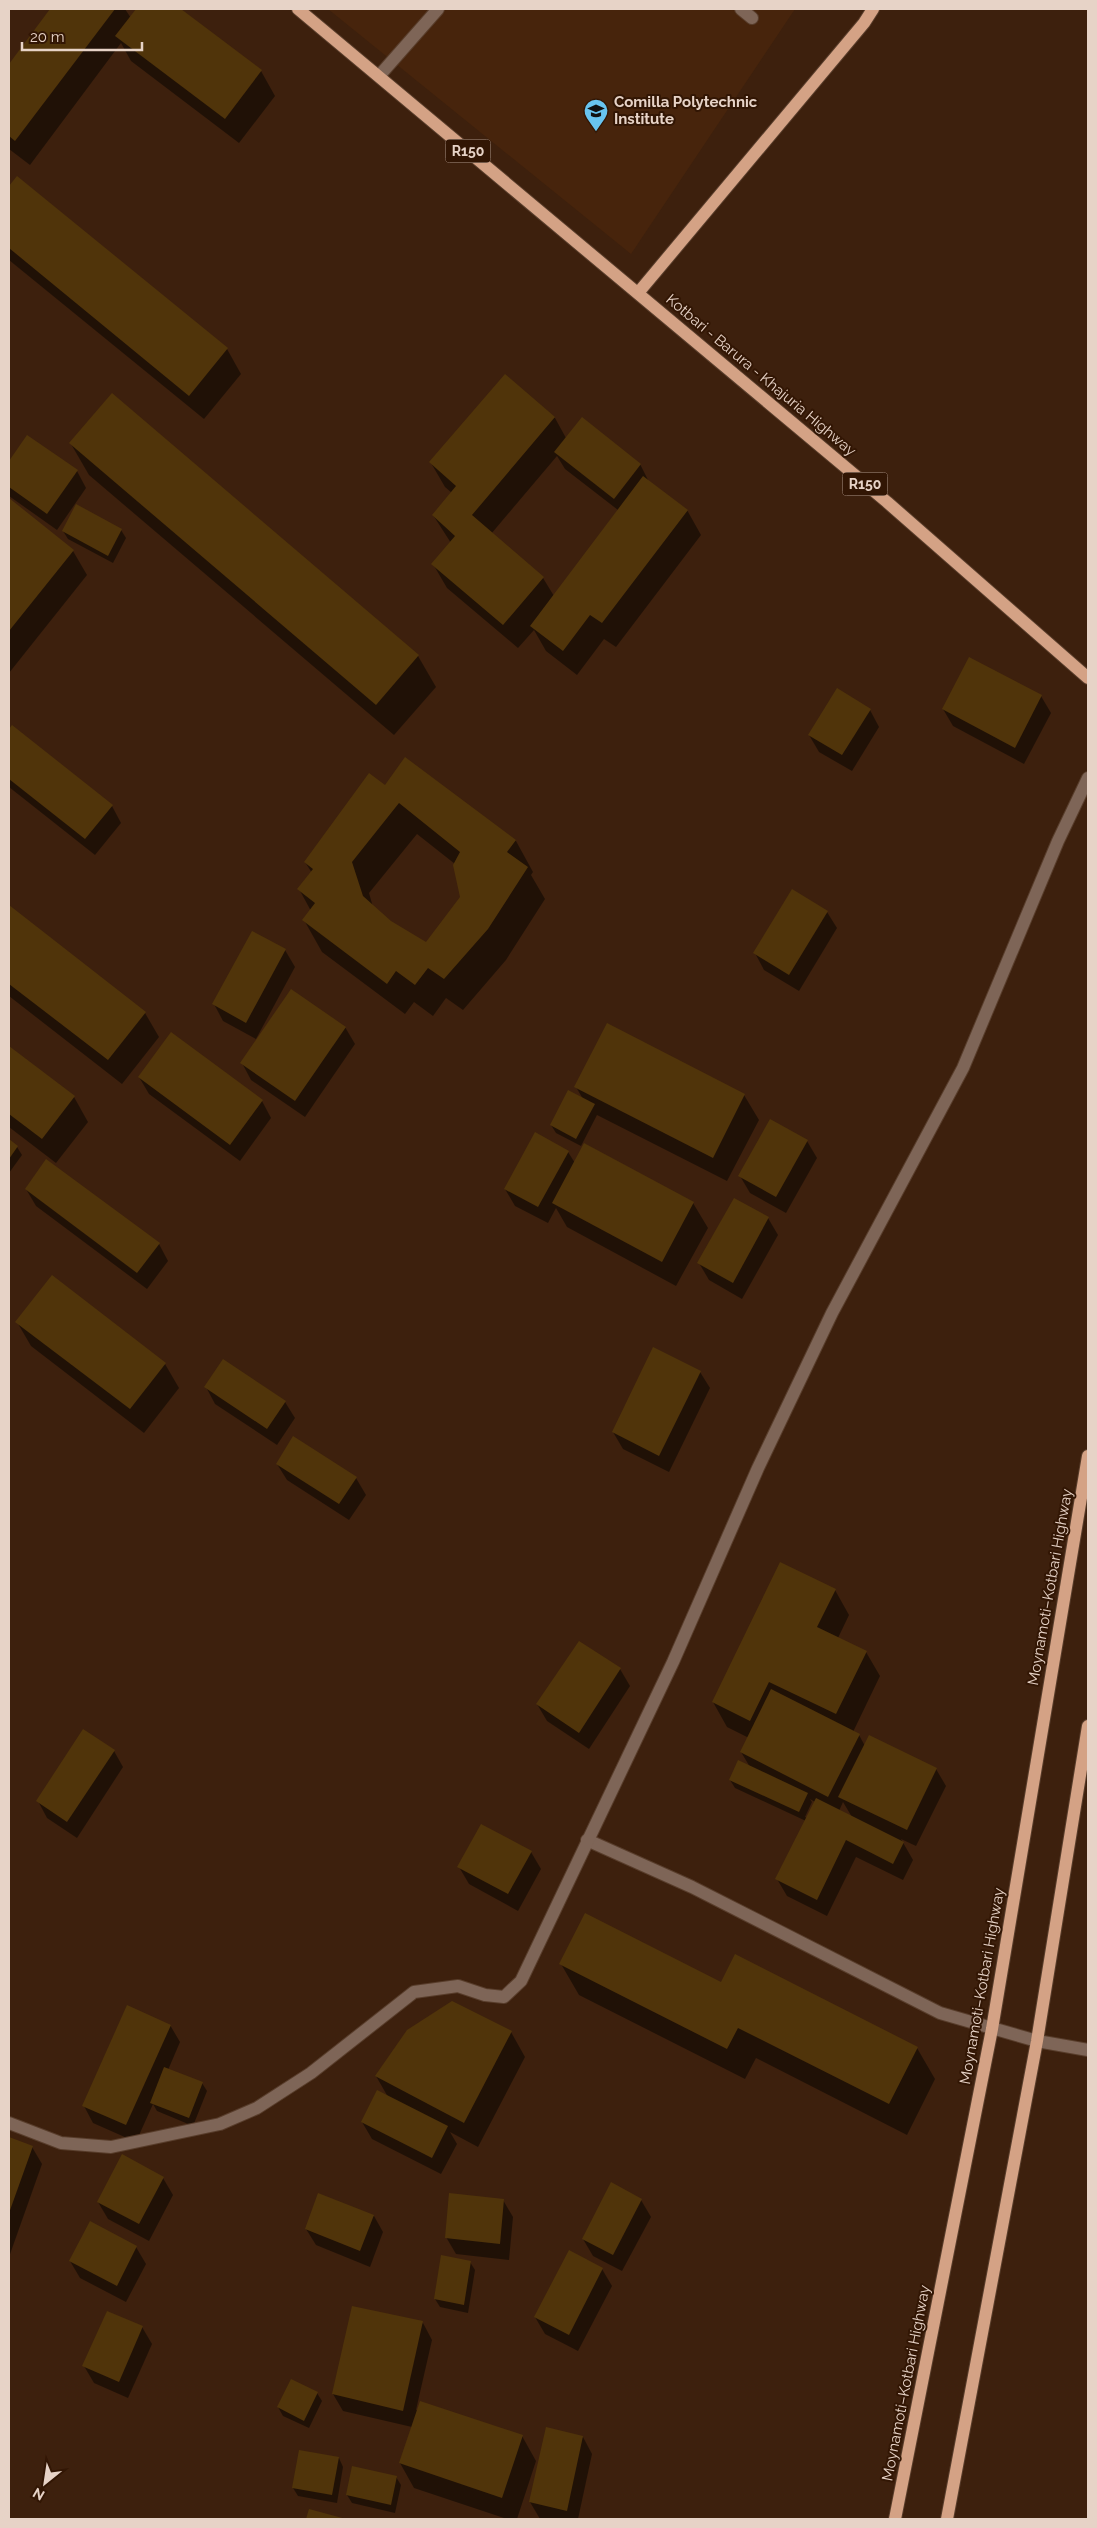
<svg xmlns="http://www.w3.org/2000/svg" width="1097" height="2528" font-family="Raleway,sans-serif">
<style>
.built{fill:#47240c}
.shadow{fill:#0007;fill-rule:evenodd}
.building{fill:#50340a;fill-rule:evenodd}
.lines{fill:none;stroke-linecap:round;stroke-linejoin:round}
.minor-casing{stroke:#583d2b;stroke-width:14}
.major-casing{stroke:#583d2b;stroke-width:14}
.minor{stroke:#7e6557;stroke-width:12}
.major{stroke:#d4a285;stroke-width:12}
.labels{text-anchor:middle;dominant-baseline:central;stroke-width:4;stroke-linejoin:round;paint-order:stroke}
.shield{fill:#321604;stroke:#b19a8c;stroke-width:1}
.shield-label{font-size:14px;font-weight:bold;fill:#e7d3c7}
.poi-label{font-size:15px;font-weight:bold;fill:#e7d3c7;stroke:#321604;text-anchor:start}
.street-label{font-size:15px;fill:#e7d3c7;stroke:#321604}
</style>
<rect width="100%" height="100%" fill="#3d200d"/>
<path class="built" d="M328,9H795L631,254Z"/>
<g class="shadow">
<path d="M52,9H125L131,18L137,9H179L261,71L275,96L239,143L131,61L121,43L30,165L9,149V66Z"/>
<path d="M17,177L227,349L241,374L204,419L9,260V188Z"/>
<path d="M505,376L555,418L566,438L640,464L649,482L687,510L701,535L616,647L604,639L577,675L546,651L534,630L518,648L447,588L433,564L451,543L433,515L452,493L445,487L431,463ZM557,456L565,469L618,510L554,596L543,578L491,534Z"/>
<path d="M27,437L77,471L86,488L57,530L9,496V463Z"/>
<path d="M71,444L418,656L436,687L394,735L89,475Z"/>
<path d="M9,499L73,551L87,575L9,673Z"/>
<path d="M121,530L126,538L113,563L68,539L63,531Z"/>
<path d="M1041,696L1051,713L1024,764L953,726L943,709Z"/>
<path d="M870,710L879,727L852,771L819,752L809,735Z"/>
<path d="M12,727L112,806L121,823L95,855L9,787V731Z"/>
<path d="M405,759L516,841L533,872L531,875L545,899L506,960L463,1010L446,998L433,1016L414,1002L405,1014L322,952L304,920L311,911L299,889L312,873L305,862L385,786ZM417,834L455,864L461,897L426,944L390,922L373,907L369,893Z"/>
<path d="M9,907L145,1013L159,1037L122,1084L9,996Z"/>
<path d="M827,912L837,928L799,991L764,970L755,953Z"/>
<path d="M285,950L295,967L256,1039L223,1021L214,1004Z"/>
<path d="M607,1025L744,1095L759,1120L727,1181L597,1115L581,1146L556,1133L551,1125L583,1099L576,1087Z"/>
<path d="M345,1027L355,1044L305,1117L251,1080L242,1063Z"/>
<path d="M9,1048L74,1097L88,1122L56,1163L9,1127Z"/>
<path d="M139,1077L262,1101L271,1118L240,1161L149,1094Z"/>
<path d="M9,1141L17,1147L22,1155L9,1173Z"/>
<path d="M807,1141L817,1158L786,1213L750,1193L740,1176Z"/>
<path d="M585,1144L693,1203L708,1228L676,1286L567,1227L556,1208L548,1223L515,1206L505,1189L568,1152L575,1163Z"/>
<path d="M26,1189L159,1244L168,1261L147,1289L36,1206Z"/>
<path d="M768,1218L778,1235L742,1299L709,1280L699,1263Z"/>
<path d="M17,1322L165,1364L179,1388L144,1433L31,1346Z"/>
<path d="M700,1372L710,1388L669,1472L623,1449L613,1432Z"/>
<path d="M206,1387L285,1402L295,1418L277,1445L215,1404Z"/>
<path d="M277,1464L356,1478L366,1495L349,1520L287,1480Z"/>
<path d="M835,1590L849,1615L838,1638L866,1652L880,1676L853,1732L859,1735L865,1746L936,1769L946,1786L916,1846L901,1839L913,1860L903,1880L856,1857L827,1916L787,1896L777,1879L806,1821L735,1788L730,1780L750,1767L741,1752L749,1738L727,1727L713,1702ZM810,1799L815,1802L807,1818L805,1817L812,1802ZM843,1802L852,1817L839,1811Z"/>
<path d="M579,1643L620,1669L630,1686L589,1749L547,1721L537,1704Z"/>
<path d="M114,1751L123,1767L77,1838L47,1818L38,1801Z"/>
<path d="M531,1852L541,1869L518,1911L469,1884L459,1867Z"/>
<path d="M561,1964L721,1984L917,2048L935,2079L907,2135L756,2058L745,2079L579,1995Z"/>
<path d="M170,2025L180,2042L168,2070L202,2083L207,2091L193,2126L157,2111L153,2104L136,2142L93,2123L84,2106Z"/>
<path d="M511,2032L525,2057L478,2147L450,2132L457,2144L441,2174L372,2139L362,2122L388,2097L376,2076Z"/>
<path d="M9,2139L32,2147L42,2164L9,2257Z"/>
<path d="M163,2178L173,2195L149,2241L108,2219L98,2202Z"/>
<path d="M503,2200L513,2217L509,2260L456,2254L446,2237Z"/>
<path d="M641,2200L651,2217L622,2271L593,2256L583,2239Z"/>
<path d="M374,2216L383,2232L370,2267L316,2245L306,2229Z"/>
<path d="M136,2247L146,2264L126,2302L80,2278L70,2261Z"/>
<path d="M470,2262L475,2270L468,2313L440,2307L435,2299Z"/>
<path d="M602,2269L612,2286L578,2351L545,2334L535,2317Z"/>
<path d="M107,2312L142,2327L152,2344L128,2398L94,2383L84,2366Z"/>
<path d="M423,2323L432,2340L416,2410L522,2436L536,2461L517,2519H507L414,2488L400,2463L412,2427L343,2411L333,2394Z"/>
<path d="M317,2393L322,2401L309,2428L283,2416L278,2407Z"/>
<path d="M583,2437L592,2454L578,2519H540L530,2502Z"/>
<path d="M339,2458L343,2467L337,2503L298,2496L293,2488Z"/>
<path d="M396,2477L401,2485L395,2513L352,2503L347,2495Z"/>
</g>
<g class="building">
<path d="M50,9H115L15,141L9,136V64Z"/>
<path d="M136,9H181L262,70L225,119L115,36Z"/>
<path d="M17,176L228,348L189,396L9,248V186Z"/>
<path d="M505,374L555,417L472,515L544,577L503,625L431,564L455,536L432,515L456,486L429,462Z"/>
<path d="M112,393L419,655L376,705L69,443Z"/>
<path d="M582,417L641,464L614,499L554,452Z"/>
<path d="M27,435L78,470L47,514L9,487V461Z"/>
<path d="M643,476L688,510L602,623L590,615L563,651L530,626Z"/>
<path d="M9,498L74,550L9,631Z"/>
<path d="M76,504L122,529L108,556L62,531Z"/>
<path d="M969,657L1042,695L1015,748L942,709Z"/>
<path d="M837,688L871,709L842,755L808,735Z"/>
<path d="M12,725L113,805L85,839L9,779V729Z"/>
<path d="M405,757L516,840L507,852L528,867L488,929L444,979L428,968L415,985L396,971L387,984L302,920L315,903L297,889L313,869L304,862L369,773L385,785ZM399,803L460,852L453,865L460,897L426,942L391,921L363,896L352,862Z"/>
<path d="M792,889L828,911L789,975L753,953Z"/>
<path d="M9,905L146,1012L108,1060L9,984Z"/>
<path d="M252,931L286,949L246,1023L212,1004Z"/>
<path d="M291,989L346,1027L295,1101L240,1063Z"/>
<path d="M607,1023L745,1094L713,1158L574,1087Z"/>
<path d="M171,1032L263,1100L230,1145L138,1077Z"/>
<path d="M9,1046L75,1096L42,1139L9,1114Z"/>
<path d="M568,1090L595,1104L576,1139L550,1125Z"/>
<path d="M770,1119L808,1140L776,1197L738,1176Z"/>
<path d="M535,1132L569,1151L538,1207L504,1189Z"/>
<path d="M9,1139L18,1146L9,1159Z"/>
<path d="M584,1143L694,1202L662,1262L552,1203Z"/>
<path d="M46,1159L160,1243L137,1273L25,1189Z"/>
<path d="M734,1198L769,1217L733,1283L697,1263Z"/>
<path d="M52,1275L166,1363L130,1409L15,1322Z"/>
<path d="M653,1347L701,1371L659,1456L612,1432Z"/>
<path d="M223,1359L286,1401L267,1429L204,1387Z"/>
<path d="M293,1436L357,1477L339,1504L276,1464Z"/>
<path d="M780,1562L836,1589L817,1627L867,1651L836,1714L769,1682L750,1721L712,1702Z"/>
<path d="M579,1641L621,1668L579,1733L536,1704Z"/>
<path d="M771,1689L860,1734L828,1797L740,1752Z"/>
<path d="M83,1729L115,1750L67,1822L36,1801Z"/>
<path d="M869,1735L937,1768L907,1830L838,1797Z"/>
<path d="M738,1760L808,1793L799,1812L729,1780Z"/>
<path d="M816,1798L904,1842L893,1864L846,1840L817,1900L775,1879Z"/>
<path d="M481,1824L532,1851L508,1894L457,1867Z"/>
<path d="M585,1913L721,1982L735,1954L918,2047L889,2104L738,2028L727,2049L559,1964Z"/>
<path d="M452,2001L512,2031L464,2123L375,2076L407,2030Z"/>
<path d="M127,2005L171,2025L126,2125L82,2106Z"/>
<path d="M164,2067L203,2082L189,2118L150,2103Z"/>
<path d="M377,2090L448,2126L432,2158L361,2122Z"/>
<path d="M9,2137L33,2146L9,2213Z"/>
<path d="M122,2154L164,2177L139,2224L97,2202Z"/>
<path d="M611,2182L642,2199L613,2255L582,2239Z"/>
<path d="M318,2193L374,2215L360,2251L305,2229Z"/>
<path d="M449,2193L504,2199L500,2244L445,2238Z"/>
<path d="M90,2221L137,2246L117,2286L69,2261Z"/>
<path d="M569,2250L603,2268L569,2335L534,2317Z"/>
<path d="M441,2255L471,2261L464,2305L434,2299Z"/>
<path d="M352,2306L423,2321L403,2411L332,2394Z"/>
<path d="M107,2311L143,2326L119,2382L82,2366Z"/>
<path d="M291,2379L318,2392L304,2421L277,2407Z"/>
<path d="M420,2401L523,2435L502,2498L399,2463Z"/>
<path d="M546,2427L583,2436L567,2511L529,2502Z"/>
<path d="M299,2450L339,2457L332,2495L292,2488Z"/>
<path d="M352,2466L397,2476L391,2505L346,2495Z"/>
<path d="M309,2509L346,2519H306Z"/>
</g>
<g class="lines">
<defs>
<g id="minor">
<path d="M741,9L752,18"/>
<path d="M379,76L438,9"/>
<path d="M587,1840L692,1887L940,2013L1037,2041L1088,2050"/>
<path d="M9,2123L61,2143L111,2147L220,2124L257,2108L311,2073L414,1992L458,1986L485,1995L504,1997L521,1981L673,1662L758,1468L832,1313L963,1068L1058,841L1088,778"/>
</g>
<g id="major">
<path d="M298,9L887,502L1088,678"/>
<path d="M638,293L864,23L873,9"/>
<path d="M895,2519L992,2029L1088,1456"/>
<path d="M947,2519L1037,2041L1088,1726"/>
</g>
</defs>
<use href="#minor" class="minor-casing"/>
<use href="#major" class="major-casing"/>
<use href="#minor" class="minor"/>
<use href="#major" class="major"/>
</g>
<defs>
<symbol id="university-pin" viewBox="-11 -11 22 30"><path d="M0 17L-7.5 6A9.5 9.5 0 1 1 7.5 6Z" fill="#68c4f0" stroke="#321604"/><path d="M0-5L7-2L0 1L-7-2ZM-4 1L0 2.5L4 1V4Q0 6-4 4Z" fill="#111"/></symbol>
</defs>
<g fill-rule="evenodd">
<use href="#university-pin" x="582" y="97" width="28" height="38"/>
</g>
<g class="labels">
<g class="shield">
<rect x="445.5" y="139.5" width="45" height="23" rx="4"/>
<rect x="842.5" y="472.5" width="45" height="23" rx="4"/>
</g>
<g class="shield-label">
<text x="468" y="151">R150</text>
<text x="865" y="484">R150</text>
</g>
<g class="poi-label">
<text x="614" y="102">Comilla Polytechnic<tspan x="614" dy="17">Institute</tspan></text>
</g>
<g class="street-label">
<text transform="translate(761 375) rotate(40)">Kotbari - Barura - Khajuria Highway</text>
<text transform="translate(1050 1587) rotate(-80)">Moynamoti–Kotbari Highway</text>
<text transform="translate(982 1986) rotate(-80)">Moynamoti–Kotbari Highway</text>
<text transform="translate(906 2383) rotate(-79)">Moynamoti–Kotbari Highway</text>
</g>
</g>
<rect width="1097" height="2528" fill="none" stroke="#e7d3c7" stroke-width="20"/>
<g transform="translate(45 2483) rotate(210)" stroke="#321604" stroke-width="4" paint-order="stroke">
<path d="M0-4L9 19L0 12L-9 19Z" fill="#e7d3c7"/>
<text y="-8" font-size="14" font-weight="bold" text-anchor="middle" fill="#e7d3c7">N</text>
</g>
<path d="M22 42v8h120v-8" fill="none" stroke="#e7d3c7" stroke-width="2.5"/>
<text x="30" y="42" font-size="15" fill="#e7d3c7" stroke="#321604" stroke-width="4" paint-order="stroke">20 m</text>
</svg>
